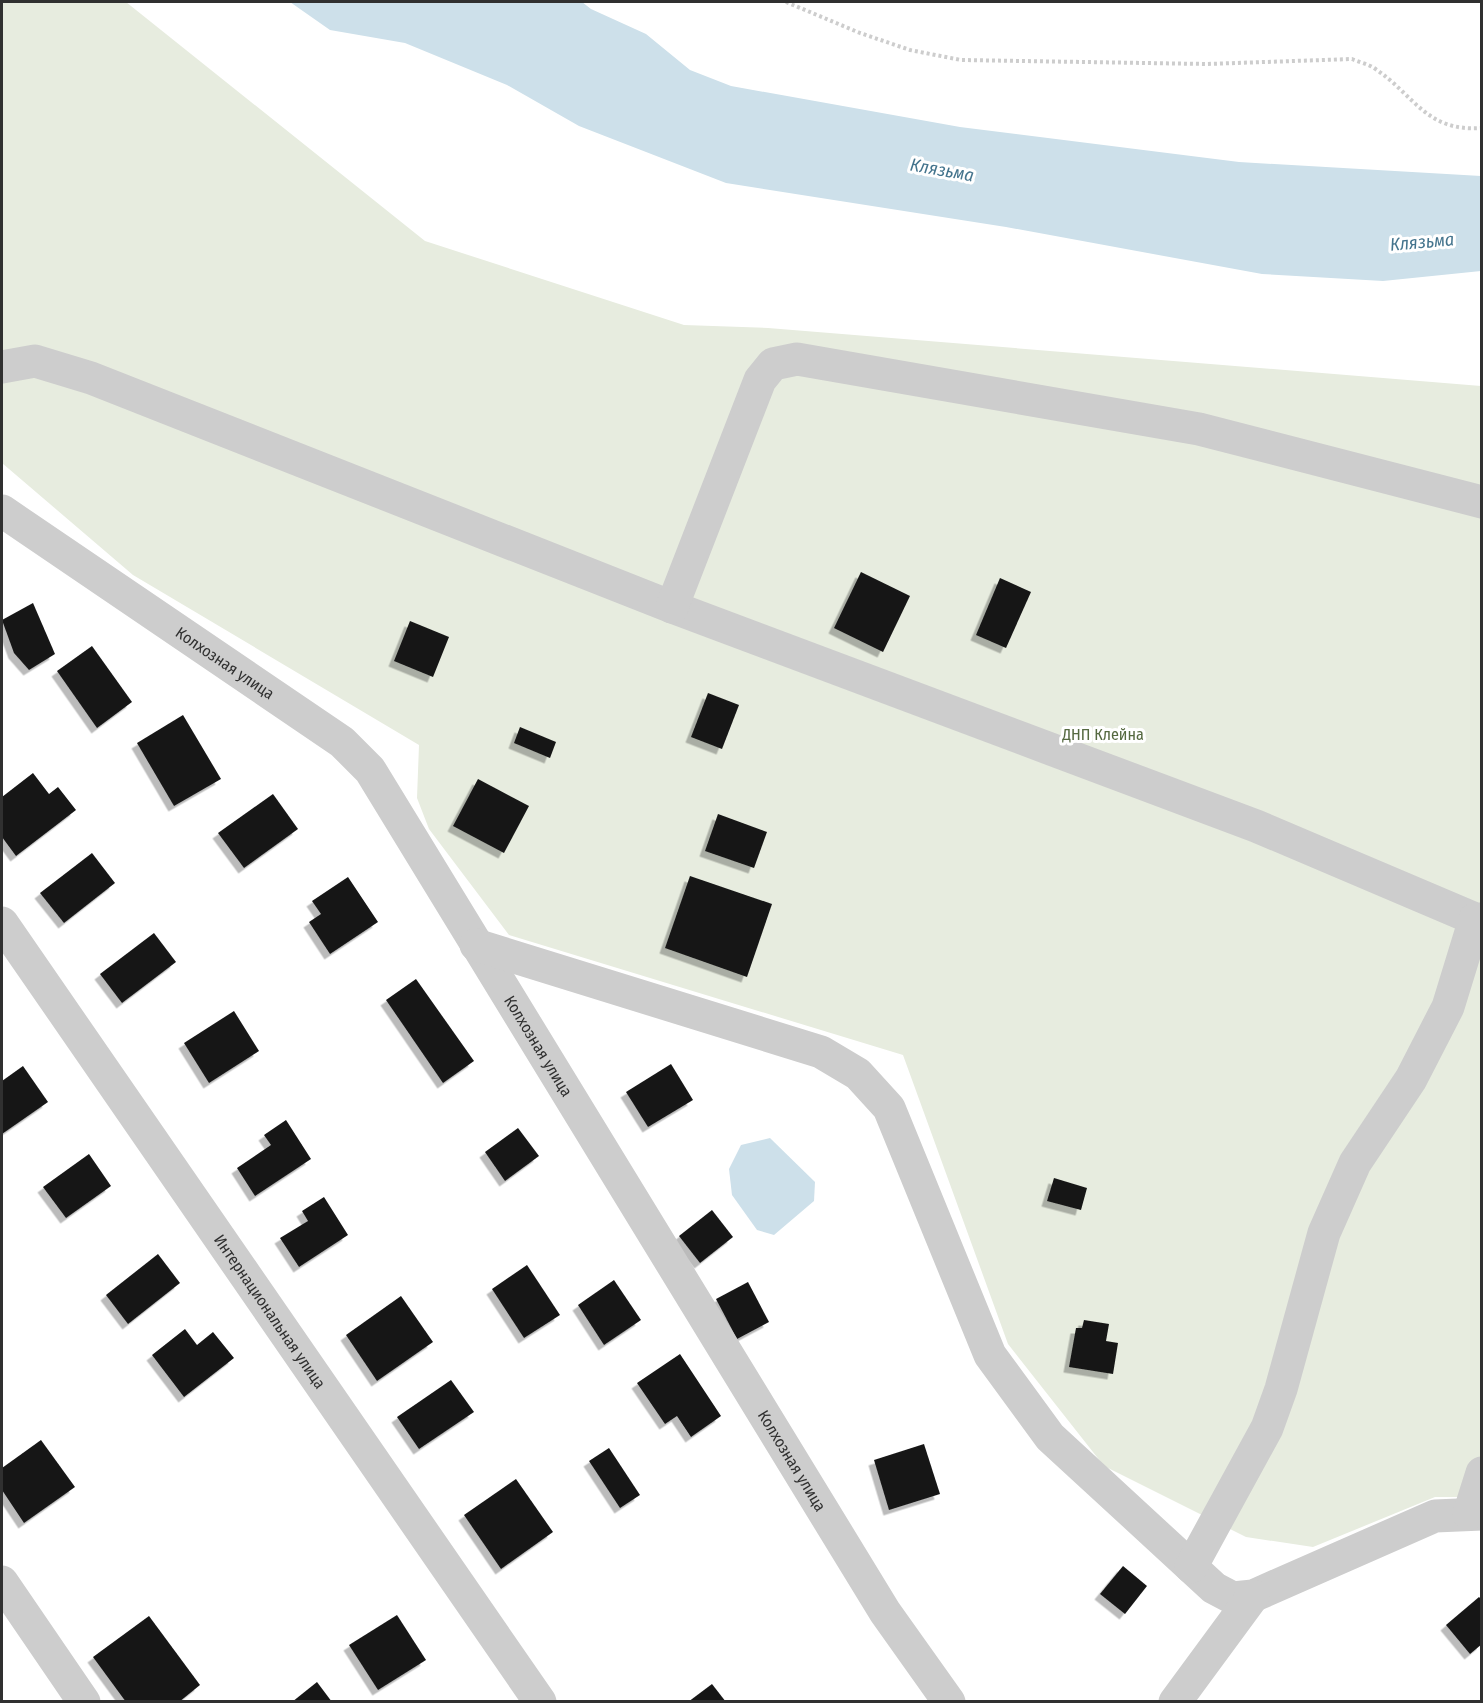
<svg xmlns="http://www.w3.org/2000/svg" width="1483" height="1703" font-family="'Fira Sans Condensed',sans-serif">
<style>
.green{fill:#e7ecdf}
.water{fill:#cde0ea}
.building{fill:#171717;filter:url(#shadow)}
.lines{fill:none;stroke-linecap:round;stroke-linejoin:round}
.path{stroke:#cdcdcd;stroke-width:4;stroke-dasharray:3 3;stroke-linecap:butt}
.minor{stroke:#cdcdcd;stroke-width:33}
.labels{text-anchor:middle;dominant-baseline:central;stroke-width:6;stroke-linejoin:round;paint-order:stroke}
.street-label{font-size:16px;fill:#303030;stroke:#fff}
.park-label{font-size:16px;fill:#556940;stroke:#fff}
.water-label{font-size:18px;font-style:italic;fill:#44748d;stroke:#fff}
</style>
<defs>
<filter id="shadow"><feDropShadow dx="-5.5" dy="5.5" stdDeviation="0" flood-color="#0004"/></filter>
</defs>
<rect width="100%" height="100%" fill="#fff"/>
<path class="green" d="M2,2H126L425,241L684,325L768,328L1481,386V1497H1435L1313,1547L1246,1537L1104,1466L1008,1344L903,1055L509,935L429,829L417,798L419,745L133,575L2,463Z"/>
<g class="water">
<path d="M290,2H582L591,9L646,34L690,70L731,86L960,127L1239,162L1481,176V271L1383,281L1262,274L1006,227L726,183L579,126L507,85L405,43L330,30Z"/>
<path d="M770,1138L815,1182L814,1201L774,1235L757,1230L732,1195L729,1169L741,1145Z"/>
</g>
<g class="building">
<path d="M861,572L910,596L883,652L834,628Z"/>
<path d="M1000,578L1031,592L1006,648L976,635Z"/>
<path d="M33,603L55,654L29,670L14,653L2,620Z"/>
<path d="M410,621L449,637L433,677L394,661Z"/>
<path d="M92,646L132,702L97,728L57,671Z"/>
<path d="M708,693L739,705L722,749L691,737Z"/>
<path d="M183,715L221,779L174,806L137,743Z"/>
<path d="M520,727L556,742L550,758L514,743Z"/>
<path d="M33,773L49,794L58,787L76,810L16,856L2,837V797Z"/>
<path d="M478,779L529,806L504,853L453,826Z"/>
<path d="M273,794L298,829L244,868L218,833Z"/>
<path d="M718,814L767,832L754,868L705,851Z"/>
<path d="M92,853L115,883L64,923L40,893Z"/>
<path d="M690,876L772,904L747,977L665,948Z"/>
<path d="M348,877L378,922L330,954L309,922L321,914L312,901Z"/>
<path d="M154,933L176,962L122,1003L100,974Z"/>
<path d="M416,979L474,1061L443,1083L386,1000Z"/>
<path d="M234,1011L259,1051L209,1083L184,1043Z"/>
<path d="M671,1064L693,1100L648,1127L626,1092Z"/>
<path d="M23,1066L48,1102L2,1134V1081Z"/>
<path d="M286,1120L311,1159L255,1196L237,1168L271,1145L264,1135Z"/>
<path d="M518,1128L539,1156L505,1181L485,1152Z"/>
<path d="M89,1154L111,1186L66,1218L43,1187Z"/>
<path d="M1054,1178L1087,1188L1081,1210L1047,1201Z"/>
<path d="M324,1197L348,1235L299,1267L280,1238L308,1221L302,1211Z"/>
<path d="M712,1210L733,1237L700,1263L679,1236Z"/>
<path d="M158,1254L180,1283L128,1324L106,1295Z"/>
<path d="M527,1265L560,1315L524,1338L492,1289Z"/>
<path d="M614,1280L641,1320L604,1345L578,1305Z"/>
<path d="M748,1282L769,1322L737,1339L716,1299Z"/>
<path d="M401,1296L433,1342L377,1381L346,1335Z"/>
<path d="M1084,1320L1109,1324L1106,1341L1118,1343L1113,1374L1069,1367L1076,1328H1082Z"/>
<path d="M185,1329L197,1345L213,1332L234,1358L184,1397L152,1355Z"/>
<path d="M680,1354L721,1416L691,1437L677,1416L665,1424L637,1383Z"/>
<path d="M451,1380L474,1412L419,1449L397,1417Z"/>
<path d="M41,1440L75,1487L24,1523L2,1490V1468Z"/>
<path d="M924,1444L940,1494L889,1510L874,1460Z"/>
<path d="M609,1448L640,1495L620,1508L589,1461Z"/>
<path d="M516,1479L553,1532L501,1569L464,1515Z"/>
<path d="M1123,1566L1147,1586L1125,1614L1100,1594Z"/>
<path d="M1479,1597L1482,1600V1644L1470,1654L1446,1625Z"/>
<path d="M397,1615L426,1660L378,1690L349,1645Z"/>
<path d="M149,1616L200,1685L179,1702H126L93,1657Z"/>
<path d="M317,1682L332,1702H292Z"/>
<path d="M712,1684L726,1702H688Z"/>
</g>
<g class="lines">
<path class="path" d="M786,2L860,33L910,50L961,60L1207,64L1352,59C1359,62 1368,64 1374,68C1415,95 1425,132 1482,128"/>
<g class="minor">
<path d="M2,367L35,361L91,378L672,607L1256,826L1475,919H1482"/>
<path id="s1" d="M2,511L342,742L370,770L885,1612L949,1702"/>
<path d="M672,607L760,380L773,364L797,359L1199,429L1482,502"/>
<path id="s2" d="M2,923L540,1702"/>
<path d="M476,945L821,1052L858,1074L889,1108L990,1355L1050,1437L1214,1588L1233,1598L1253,1596L1435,1516L1482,1514"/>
<path d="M1469,1514L1482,1473"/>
<path d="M1191,1567L1267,1428L1281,1389L1324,1233L1355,1163L1411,1079L1448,1007L1475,919"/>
<path d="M2,1582L84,1702"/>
<path d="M1175,1702L1253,1596"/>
</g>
</g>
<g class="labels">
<g class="street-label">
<text stroke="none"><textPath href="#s1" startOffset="270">Колхозная улица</textPath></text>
<text stroke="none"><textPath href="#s1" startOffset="774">Колхозная улица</textPath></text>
<text stroke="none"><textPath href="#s2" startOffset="472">Интернациональная улица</textPath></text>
<text stroke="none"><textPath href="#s1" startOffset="1260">Колхозная улица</textPath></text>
</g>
<g class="park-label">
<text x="1103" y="734">ДНП Клейна</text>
</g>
<g class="water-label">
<text transform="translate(942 170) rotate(10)">Клязьма</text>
<text transform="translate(1422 242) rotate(-5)">Клязьма</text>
</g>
</g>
<rect width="1483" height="1703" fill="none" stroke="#303030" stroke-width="6"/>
</svg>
